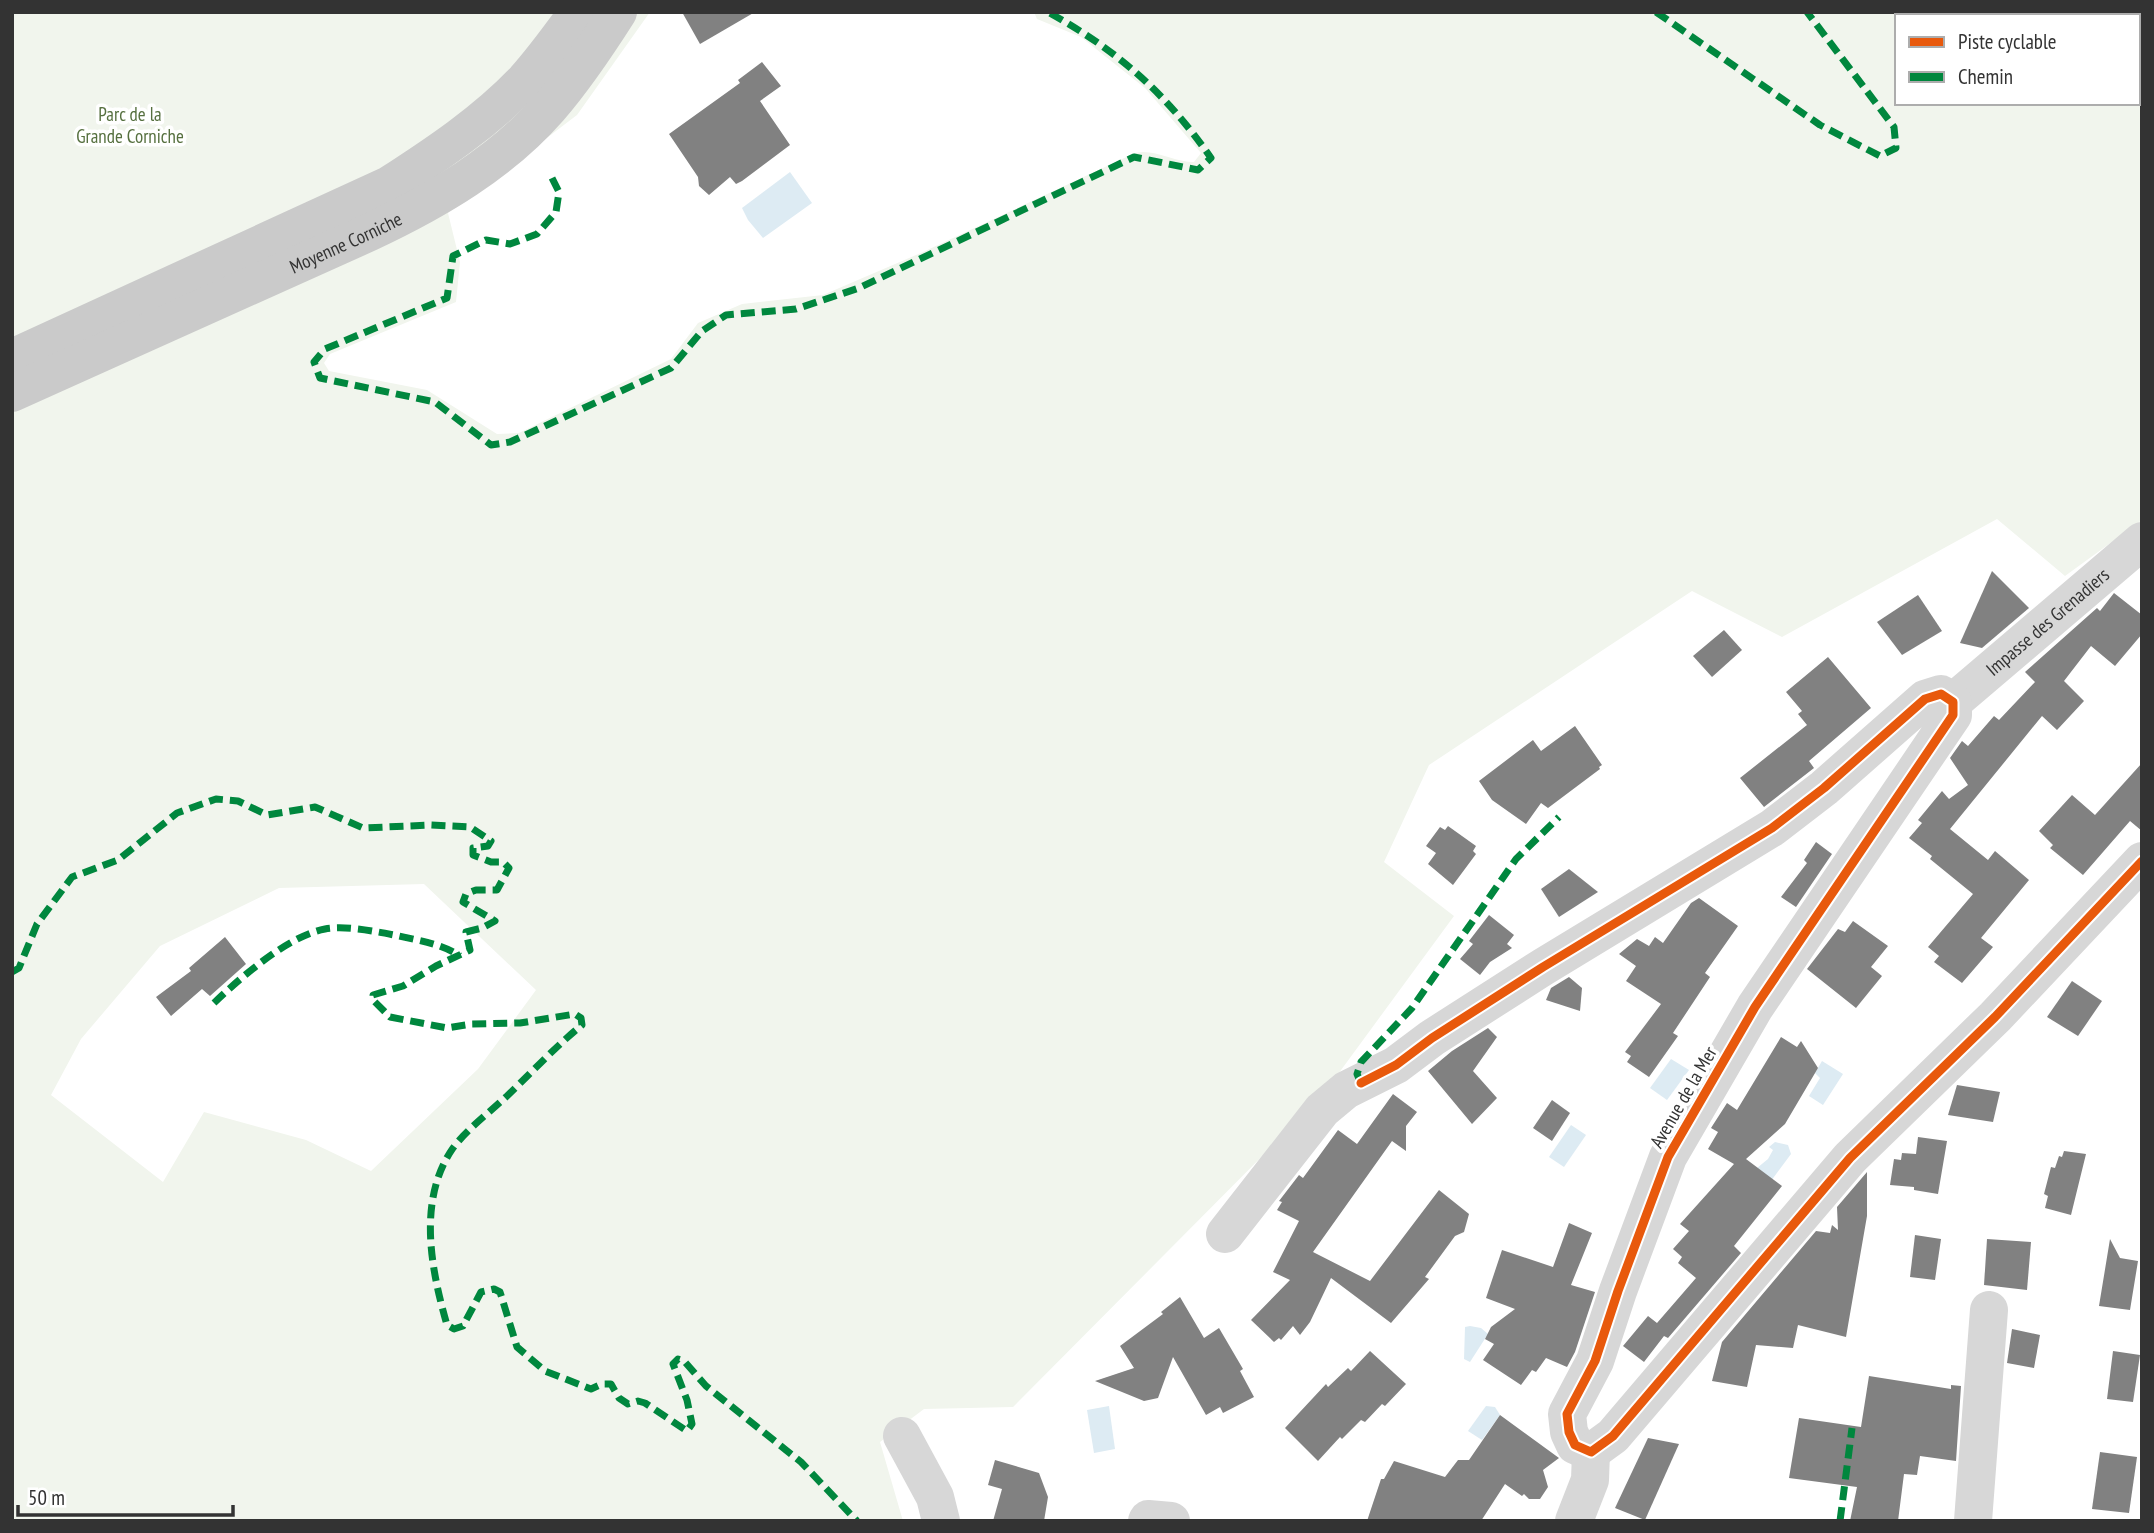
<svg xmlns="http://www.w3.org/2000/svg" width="2154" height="1533" font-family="'PT Sans Narrow',sans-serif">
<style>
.green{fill:#f1f5ed;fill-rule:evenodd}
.water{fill:#ddebf3}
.building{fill:#818181}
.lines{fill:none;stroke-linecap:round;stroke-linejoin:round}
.minor{stroke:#d7d7d7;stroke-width:38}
.major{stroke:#cacaca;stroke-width:38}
.quiet{stroke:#00873e;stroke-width:7;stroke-dasharray:14 7;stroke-linecap:butt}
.cycleway-casing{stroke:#fff;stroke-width:13}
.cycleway{stroke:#e8590c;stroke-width:9}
.labels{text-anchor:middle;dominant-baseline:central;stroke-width:7;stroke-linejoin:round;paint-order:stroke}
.park-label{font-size:19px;fill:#56703f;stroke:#fff}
.street-label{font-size:19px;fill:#333;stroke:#fff}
</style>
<rect width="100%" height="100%" fill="#fff"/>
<path class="green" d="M12,12H650L577,115L448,213L460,262L456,302L330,354L324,363L329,371L427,390L497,434L519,433L671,359L698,323L742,304L823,295L923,252L1135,153C1153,148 1174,162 1194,162L1201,153L1145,88L1081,37L1037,19L1034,12H2142V520L2065,576L1997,519L1782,637L1692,591L1429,765L1384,862L1454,916L1322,1096L1013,1407L924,1409L880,1442L903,1521H12ZM1897,16H2138V103H1897ZM424,884L536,990L478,1069L371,1171L306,1140L204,1112L163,1182L51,1095L81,1039L160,946L279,888Z"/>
<g class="water">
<path d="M790,172L812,203L763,238L748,220L742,208Z"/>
<path d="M1671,1059L1689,1070L1667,1100L1650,1088Z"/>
<path d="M1822,1061L1843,1074L1823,1105L1809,1096L1820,1078L1815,1073Z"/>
<path d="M1571,1125L1586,1135L1564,1167L1549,1157Z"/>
<path d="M1775,1142L1788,1145L1791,1154L1771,1181L1757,1168L1768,1159L1773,1150L1769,1147Z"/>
<path d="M1470,1326L1481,1328L1488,1334L1470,1362L1464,1359L1465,1327Z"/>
<path d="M1109,1406L1115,1449L1094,1453L1087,1410Z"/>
<path d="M1486,1406L1495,1407L1500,1415L1482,1440L1468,1431Z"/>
</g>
<g class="building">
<path d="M682,12H755L700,44Z"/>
<path d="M762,62L781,86L760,101L790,145L742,181L736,184L730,177L709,195L699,186L698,177L669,134L740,83L738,80Z"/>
<path d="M1992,571L2029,608L1982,648L1960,643Z"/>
<path d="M2114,593L2142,615V634L2115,666L2091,646L2064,681L2084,701L2057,730L2042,716L1950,829L1988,860L1995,851L2029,880L1981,938L1993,947L1962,983L1934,962L1939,956L1928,947L1973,894L1930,859L1932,856L1909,838L1922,823L1918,820L1942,791L1949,799L1968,785L1950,758L1962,741L1968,746L1994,716L1999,720L2035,682L2025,672L2097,608L2100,611Z"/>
<path d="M1918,595L1942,631L1902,655L1877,622Z"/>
<path d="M1724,630L1742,650L1712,677L1693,656Z"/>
<path d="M1828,657L1871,708L1809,761L1814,768L1764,807L1740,778L1807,725L1798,714L1802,711L1786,692Z"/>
<path d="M1575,726L1602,765L1599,767L1600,769L1548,808L1541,803L1526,824L1492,800L1479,781L1533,740L1541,751Z"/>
<path d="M2142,763V831L2130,821L2083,875L2050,848L2053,845L2039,831L2072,795L2095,815Z"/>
<path d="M1448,826L1476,846L1473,851L1476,854L1453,885L1428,864L1436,853L1426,846L1440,827L1445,830Z"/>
<path d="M1816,842L1832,854L1796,907L1781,897L1807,863L1804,860Z"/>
<path d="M1569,869L1598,892L1559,917L1541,889Z"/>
<path d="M1699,898L1738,926L1705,973L1710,977L1673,1033L1678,1036L1649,1077L1627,1062L1631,1056L1625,1052L1661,1004L1626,981L1636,966L1619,954L1637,939L1649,946L1655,937L1663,943L1691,903Z"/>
<path d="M1489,915L1514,935L1507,944L1512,948L1490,962L1480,975L1460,959L1473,944L1469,941Z"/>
<path d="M1853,921L1888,946L1871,967L1882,976L1856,1008L1807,969L1838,929L1845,932Z"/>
<path d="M225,937L246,964L210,996L202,989L171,1016L156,997L191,971L189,968Z"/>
<path d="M1569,977L1582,988L1580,1011L1546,1000L1551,988Z"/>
<path d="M2072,981L2102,1001L2078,1036L2047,1017Z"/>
<path d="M1488,1028L1497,1037L1473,1071L1497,1098L1472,1124L1428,1071L1452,1051Z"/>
<path d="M1781,1037L1797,1047L1801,1041L1818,1068L1785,1124L1746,1159L1782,1186L1734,1246L1741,1253L1668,1338L1664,1336L1644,1362L1623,1346L1648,1316L1657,1323L1696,1278L1678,1263L1682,1257L1673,1249L1689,1231L1680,1224L1734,1164L1708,1149L1718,1132L1711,1128L1727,1103L1737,1110Z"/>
<path d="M1957,1085L2000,1092L1993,1122L1948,1115Z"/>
<path d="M1393,1094L1417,1112L1406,1126V1151L1392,1141L1313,1252L1370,1281L1439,1190L1469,1214L1464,1232L1455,1236L1425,1277L1429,1279L1391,1323L1331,1278L1310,1322L1300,1335L1293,1326L1281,1340L1279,1338L1274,1342L1251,1320L1290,1280L1273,1272L1299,1221L1277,1210L1282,1202L1279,1201L1299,1175L1303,1178L1338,1130L1357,1144Z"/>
<path d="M1552,1100L1570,1113L1552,1141L1533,1128Z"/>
<path d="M1918,1137L1947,1141L1938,1194L1914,1190V1187L1890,1185L1894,1159L1901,1160L1902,1153L1916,1154Z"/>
<path d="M2064,1151L2086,1154L2071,1215L2045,1208L2048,1196L2044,1194L2051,1167L2055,1168L2059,1156L2062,1157Z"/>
<path d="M1867,1172V1216L1846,1337L1798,1325L1793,1348L1756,1345L1747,1387L1712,1381L1722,1342L1816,1231L1830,1233L1832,1225L1838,1230L1837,1207Z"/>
<path d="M1569,1223L1592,1233L1571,1285L1595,1292L1575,1352L1567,1367L1546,1358L1536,1372L1532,1370L1521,1385L1483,1360L1494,1344L1485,1339L1491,1327L1515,1309L1486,1298L1502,1250L1553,1267Z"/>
<path d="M1915,1235L1941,1239L1935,1280L1910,1277Z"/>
<path d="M1987,1239L2031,1242L2027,1290L1984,1285Z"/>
<path d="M2110,1239L2120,1258L2138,1261L2130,1310L2099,1306Z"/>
<path d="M1180,1297L1204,1338L1219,1328L1243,1369L1240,1371L1254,1397L1223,1413L1220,1407L1206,1415L1173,1357L1158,1398L1144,1401L1095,1381L1134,1368L1120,1346L1163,1314L1161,1312Z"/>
<path d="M2012,1329L2040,1335L2034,1368L2007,1363Z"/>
<path d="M1370,1351L1406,1384L1385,1406L1382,1404L1365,1422L1361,1420L1342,1439L1340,1437L1318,1461L1285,1428L1326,1384L1328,1387L1348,1368L1351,1371Z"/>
<path d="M2113,1351L2140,1355L2133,1402L2107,1399Z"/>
<path d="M1869,1376L1951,1389V1385L1961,1386L1956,1461L1920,1456L1917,1475L1904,1474L1898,1521H1850L1857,1487L1789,1478L1799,1418L1861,1427Z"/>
<path d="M1500,1415L1559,1458L1543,1470L1548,1487L1540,1499H1529L1524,1494L1522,1496L1505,1484L1481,1521H1367L1381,1479H1384L1394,1461L1445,1477L1458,1460H1469Z"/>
<path d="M1648,1438L1679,1444L1645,1520L1615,1508Z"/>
<path d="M2100,1452L2137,1457L2129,1513L2092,1509Z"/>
<path d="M995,1460L1039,1473L1048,1497L1044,1521H993L1002,1489L988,1485Z"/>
</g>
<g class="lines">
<g class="minor">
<path id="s1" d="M1953,702L2142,541"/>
<path d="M1225,1234L1322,1110L1346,1090L1396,1065L1432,1038L1543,967L1772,828L1824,788L1925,699L1941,694L1953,702V715L1755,1007L1668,1157L1618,1291L1595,1361L1567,1414L1569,1432L1575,1445L1591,1452L1613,1436L1850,1158L1995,1017L2142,861"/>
<path d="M902,1436L935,1497L941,1521"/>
<path d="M1147,1521L1148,1519L1171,1521"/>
<path d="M1574,1521L1590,1480L1591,1452"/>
<path d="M1973,1521L1989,1310"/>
</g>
<g class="major">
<path d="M12,358L389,185C437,154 485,122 525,80C544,59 561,35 578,12"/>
<path id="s2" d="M12,393L370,232C436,201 501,163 549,108C575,78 597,45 618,12"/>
</g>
<g class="quiet">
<path d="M1656,12L1820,125L1880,156L1896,148L1894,127L1807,12"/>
<path d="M552,178L559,192L556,212L537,234L510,244L486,240L453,256L447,298L325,349L314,362L320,378L435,402L491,445L510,442L671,368L702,331L726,315L796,309L859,288L1134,157L1198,170L1211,158C1165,92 1118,51 1048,12"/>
<path d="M12,972L19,968L37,924L72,877L118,860L177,813L216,799L238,801L267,815L315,807L363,828L431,825L470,827L491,841L488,846L473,848V855L491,862H503L509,868L497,890H476L466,894L463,902L495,921L482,928L466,932L470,950L436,966L403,986L373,995V1000L390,1017L447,1028L472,1024L520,1023L575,1014L581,1018L582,1025C555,1047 532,1072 507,1096C491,1111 466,1130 453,1148C417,1200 431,1269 447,1325L454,1329L463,1326L481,1292L494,1289L500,1292L517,1347L545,1371L591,1389L602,1384H611L619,1398L628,1404L638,1401L645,1403L687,1431L692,1424L687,1400L673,1364L678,1359L684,1361L706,1386L801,1462L857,1521"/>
<path d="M214,1003C241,977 288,936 325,929C346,925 378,932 399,936C421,941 442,944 460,956"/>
<path d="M1361,1083L1357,1074L1361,1062L1412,1008L1516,859L1559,817"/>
<path d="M1840,1521L1852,1428"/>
</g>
<defs>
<path id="cycleway" d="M1361,1083L1396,1065L1432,1038L1543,967L1772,828L1824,788L1925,699L1941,694L1953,702V715L1755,1007L1668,1157L1618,1291L1595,1361L1567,1414L1569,1432L1575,1445L1591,1452L1613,1436L1850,1158L1995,1017L2142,861"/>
</defs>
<use href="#cycleway" class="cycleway-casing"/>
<use href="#cycleway" class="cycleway"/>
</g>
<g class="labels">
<g class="park-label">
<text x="130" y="114">Parc de la<tspan x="130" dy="22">Grande Corniche</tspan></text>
</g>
<g class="street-label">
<text stroke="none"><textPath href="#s2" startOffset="366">Moyenne Corniche</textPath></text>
<text stroke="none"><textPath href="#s1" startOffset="124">Impasse des Grenadiers</textPath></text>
<text transform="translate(1683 1097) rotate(-60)">Avenue de la Mer</text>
</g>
</g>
<rect width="2154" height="1533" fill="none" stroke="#333333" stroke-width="28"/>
<rect x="1895" y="14" width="245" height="91" fill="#ffffff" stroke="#adadad" stroke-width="2"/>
<rect x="1909" y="37" width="35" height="10" fill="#e8590c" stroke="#adadad" stroke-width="2"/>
<text x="1958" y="49" font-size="21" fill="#333333">Piste cyclable</text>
<rect x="1909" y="72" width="35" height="10" fill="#00873e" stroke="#adadad" stroke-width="2"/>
<text x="1958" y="84" font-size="21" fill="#333333">Chemin</text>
<path d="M18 1505v10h215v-10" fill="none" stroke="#333333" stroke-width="3.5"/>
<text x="28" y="1505" font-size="21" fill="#333333" stroke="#ffffff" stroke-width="5" paint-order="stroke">50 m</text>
</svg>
